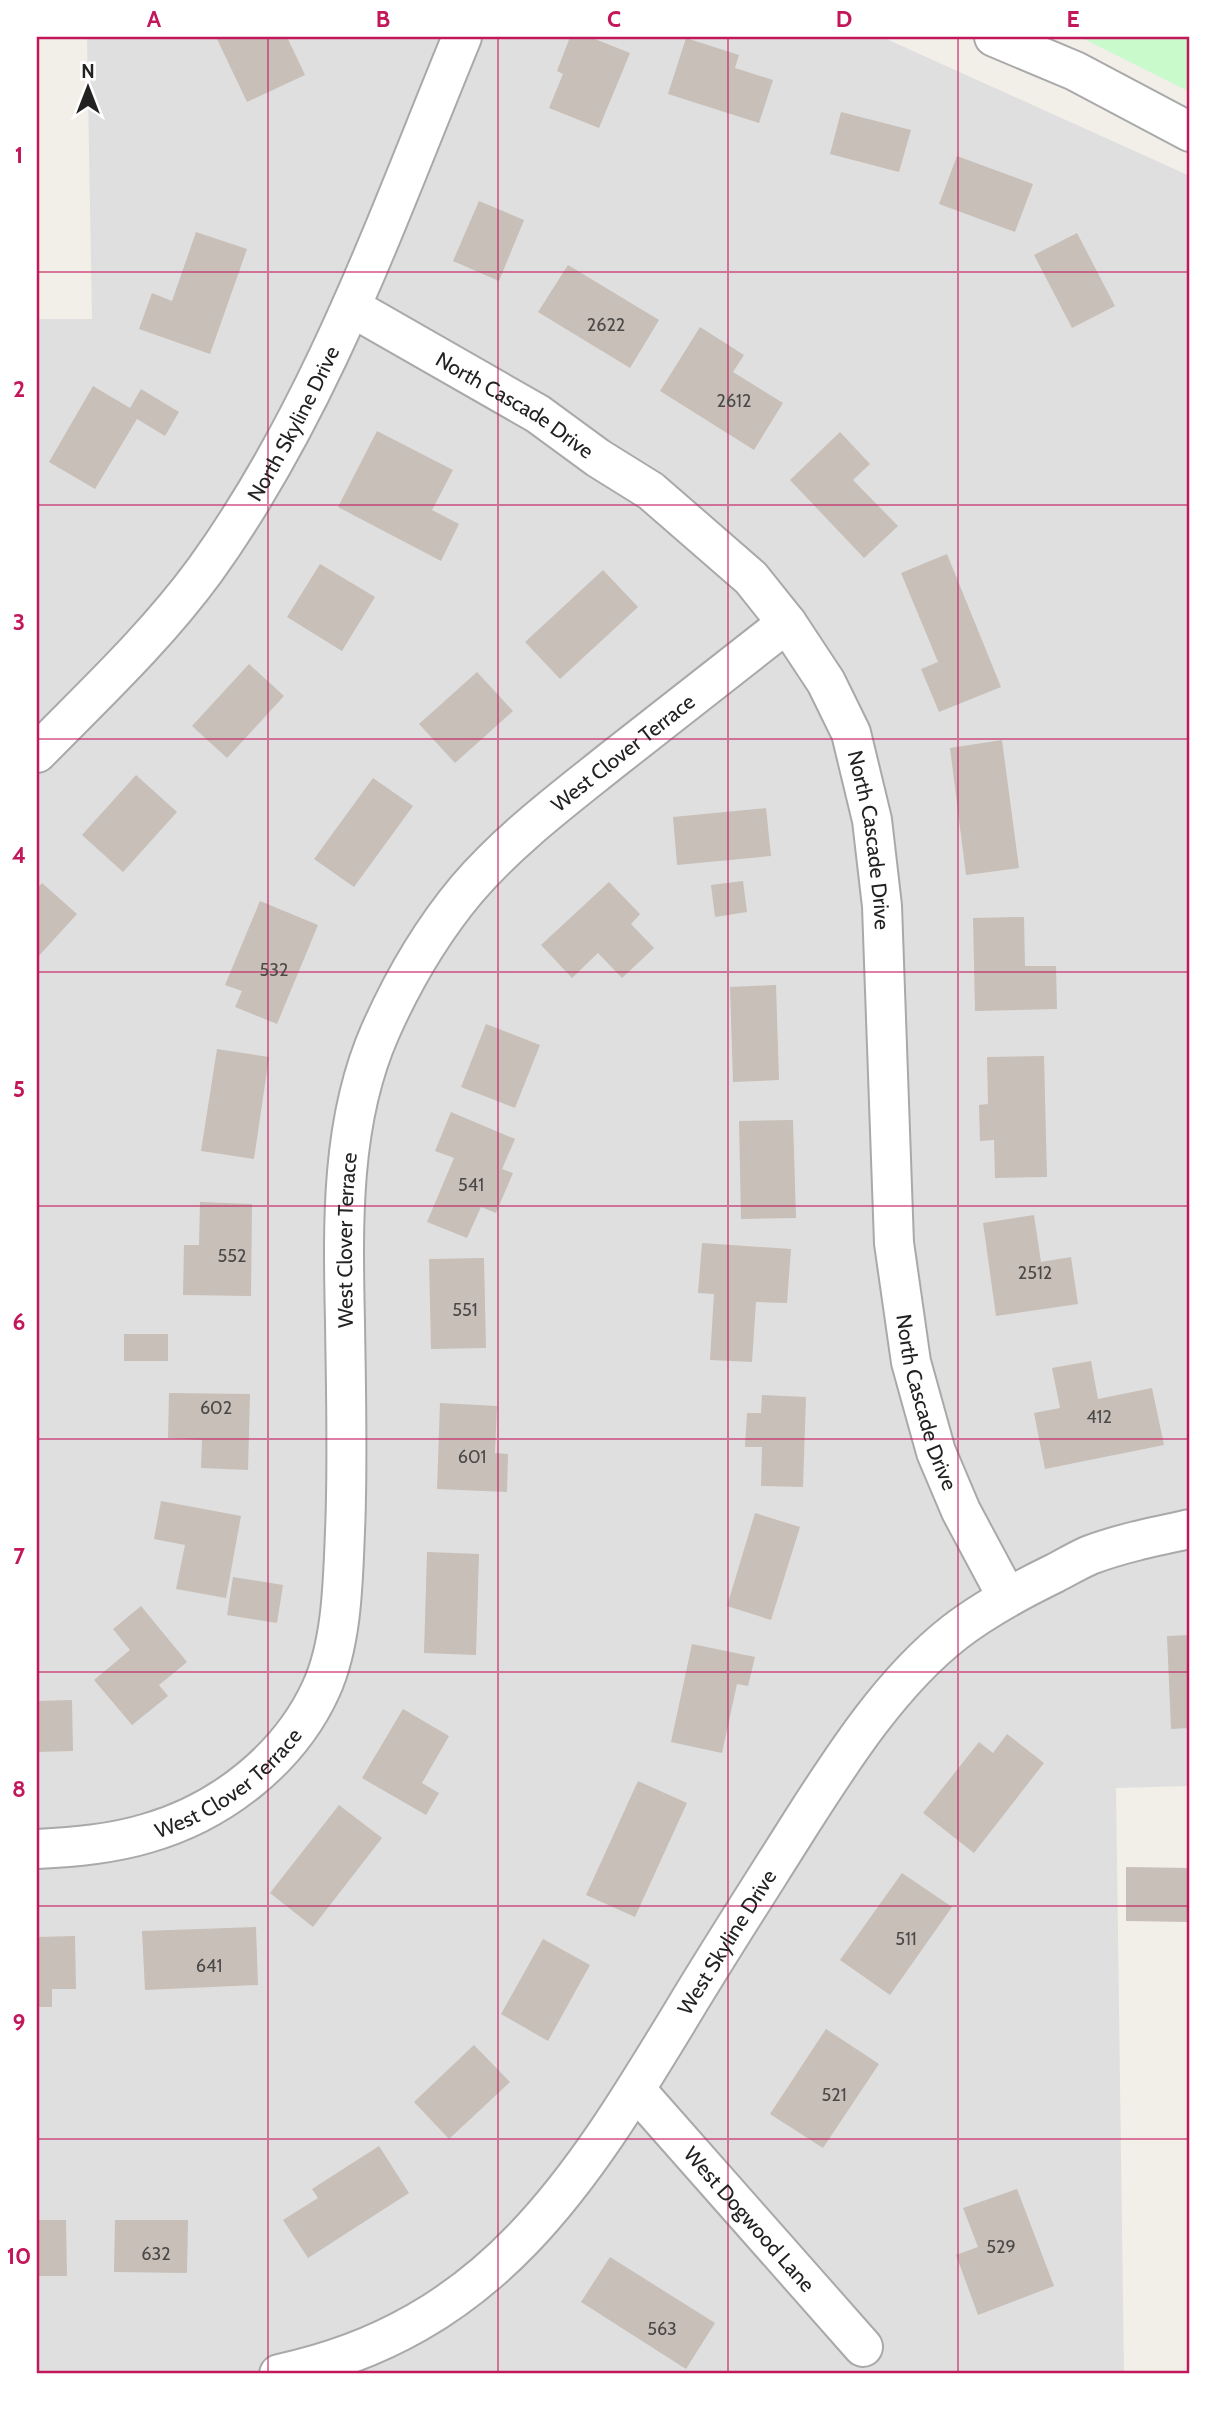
<svg xmlns="http://www.w3.org/2000/svg" width="1227" height="2411" font-family="Cabin,sans-serif">
<style>
.residential{fill:#e0dfdf}
.park{fill:#c8facc}
.building{fill:#c7bfb8}
.lines{fill:none;stroke-linecap:round;stroke-linejoin:round}
.minor-casing{stroke:#a9a9a9;stroke-width:42}
.minor{stroke:#fff;stroke-width:38}
.grid{fill:none;stroke:#c2185b;stroke-width:2;stroke-opacity:0.55}
.labels{text-anchor:middle;dominant-baseline:central;stroke-width:5;stroke-linejoin:round;paint-order:stroke}
.number-label{font-size:18px;fill:#4b4948}
.street-label{font-size:21px;fill:#222;stroke:#fff}
.neatline{fill:none;stroke:#c2185b;stroke-width:2.5}
.grid-label{font-size:23px;text-anchor:middle;font-weight:bold;fill:#c2185b}
</style>
<rect width="100%" height="100%" fill="#f2efe9"/>
<path class="residential" d="M87,37H882L1190,176V1786L1116,1788L1124,2374H37V319H92Z"/>
<path class="park" d="M1080,37H1190V92Z"/>
<g class="building">
<path d="M216,37H287L305,75L247,102Z"/>
<path d="M570,37H590L630,53L599,128L549,108L563,74L557,71Z"/>
<path d="M686,38L739,55L735,68L773,80L759,123L668,94Z"/>
<path d="M841,112L911,130L899,172L830,154Z"/>
<path d="M957,156L1033,184L1015,232L939,204Z"/>
<path d="M479,201L524,220L499,281L453,261Z"/>
<path d="M196,232L247,249L210,354L139,329L152,293L172,301Z"/>
<path d="M1077,233L1115,306L1072,328L1034,255Z"/>
<path d="M568,265L659,320L630,368L538,312Z"/>
<path d="M700,327L744,355L733,372L783,403L754,450L660,391Z"/>
<path d="M93,386L130,408L141,389L179,412L165,436L137,419L95,489L49,462Z"/>
<path d="M377,431L453,470L432,510L459,524L441,561L338,507Z"/>
<path d="M840,432L870,464L853,480L898,526L864,558L790,480Z"/>
<path d="M947,554L1001,687L939,712L921,669L938,662L901,573Z"/>
<path d="M320,564L375,597L342,651L287,617Z"/>
<path d="M603,570L638,607L560,679L525,642Z"/>
<path d="M249,664L284,696L227,758L192,726Z"/>
<path d="M477,672L513,711L455,763L419,724Z"/>
<path d="M1002,740L1019,868L966,875L950,748Z"/>
<path d="M136,775L177,812L123,872L82,835Z"/>
<path d="M373,778L413,806L354,887L314,859Z"/>
<path d="M766,808L771,856L677,865L673,817Z"/>
<path d="M743,881L747,912L715,917L711,885Z"/>
<path d="M609,882L640,914L631,924L654,948L622,978L598,953L572,978L541,945Z"/>
<path d="M42,883L77,914L37,958V889Z"/>
<path d="M260,901L318,925L277,1024L235,1007L242,991L225,985Z"/>
<path d="M1024,917L1025,966H1056L1057,1009L975,1011L973,918Z"/>
<path d="M776,985L779,1080L733,1082L730,987Z"/>
<path d="M486,1024L540,1045L515,1108L461,1087Z"/>
<path d="M217,1049L269,1057L254,1159L201,1151Z"/>
<path d="M1044,1056L1047,1177L995,1178L994,1140L980,1141L979,1105L988,1104L987,1057Z"/>
<path d="M451,1112L515,1139L502,1169L513,1173L496,1213L481,1207L467,1238L427,1222L454,1158L435,1151Z"/>
<path d="M793,1120L796,1218L741,1219L739,1121Z"/>
<path d="M200,1202L252,1204L251,1296L183,1295L184,1245H199Z"/>
<path d="M1034,1215L1041,1262L1071,1257L1078,1304L996,1316L983,1223Z"/>
<path d="M702,1243L791,1249L787,1303L756,1302L752,1362L710,1360L714,1294L698,1293Z"/>
<path d="M484,1258L486,1348L431,1349L429,1259Z"/>
<rect x="124" y="1334" width="44" height="27"/>
<path d="M1091,1361L1098,1399L1152,1388L1164,1445L1045,1469L1034,1413L1060,1408L1052,1368Z"/>
<path d="M169,1393L250,1394L248,1470L201,1468L202,1440L168,1438Z"/>
<path d="M762,1395L806,1397L803,1487L761,1486L762,1447H745L747,1413H761Z"/>
<path d="M440,1403L497,1406L495,1453L508,1454L507,1492L437,1489Z"/>
<path d="M161,1501L241,1516L226,1598L176,1589L185,1545L154,1539Z"/>
<path d="M755,1513L800,1527L771,1620L727,1606Z"/>
<path d="M427,1552L479,1554L476,1655L424,1653Z"/>
<path d="M233,1577L283,1585L277,1623L227,1615Z"/>
<path d="M141,1606L187,1662L159,1685L168,1696L132,1725L94,1680L130,1650L113,1629Z"/>
<path d="M1190,1635V1728L1171,1729L1167,1636Z"/>
<path d="M692,1644L755,1657L748,1686L737,1684L722,1753L671,1742Z"/>
<path d="M72,1700L73,1751L37,1752V1701Z"/>
<path d="M403,1709L449,1736L422,1783L439,1793L426,1815L362,1778Z"/>
<path d="M1007,1734L1044,1763L974,1853L923,1813L979,1742L993,1753Z"/>
<path d="M638,1781L687,1803L635,1917L586,1895Z"/>
<path d="M339,1805L382,1838L313,1927L270,1893Z"/>
<path d="M1126,1867L1190,1868V1922L1126,1921Z"/>
<path d="M902,1873L952,1907L890,1995L840,1960Z"/>
<path d="M256,1927L258,1985L145,1990L142,1931Z"/>
<path d="M75,1936L76,1989H52V2007H37V1937Z"/>
<path d="M543,1939L590,1965L548,2041L501,2014Z"/>
<path d="M826,2029L879,2064L823,2148L770,2114Z"/>
<path d="M474,2045L510,2082L449,2139L414,2102Z"/>
<path d="M379,2146L409,2193L308,2258L283,2220L318,2198L312,2189Z"/>
<path d="M1017,2189L1054,2286L978,2315L956,2255L978,2247L963,2208Z"/>
<path d="M37,2220H66L67,2276H37Z"/>
<path d="M115,2220H188L187,2273L114,2272Z"/>
<path d="M610,2257L715,2323L686,2369L581,2302Z"/>
</g>
<g class="lines">
<defs>
<g id="minor">
<path d="M994,37L1075,71L1190,132"/>
<path id="s1" d="M351,307L538,414L598,458L651,491L751,578L787,623L826,682L851,733L872,820L882,906L894,1243L911,1362L936,1452L961,1511L1007,1597"/>
<path id="s2" d="M37,753C95,694 156,637 205,570C321,409 387,219 462,37"/>
<path id="s3" d="M37,1849C74,1847 112,1844 148,1833C221,1812 289,1759 321,1689C342,1643 343,1582 345,1531C348,1462 346,1393 345,1323C343,1226 340,1123 380,1032C403,980 431,932 467,889C509,840 561,801 611,761C670,715 729,669 787,623"/>
<path id="s4" d="M636,2090L863,2347"/>
<path id="s5" d="M279,2374C491,2329 580,2182 684,2010C722,1947 762,1885 801,1823C843,1757 892,1681 955,1632C986,1608 1020,1590 1055,1573C1067,1567 1078,1560 1090,1555C1122,1543 1157,1536 1190,1529"/>
</g>
</defs>
<use href="#minor" class="minor-casing"/>
<use href="#minor" class="minor"/>
</g>
<path class="grid" d="M268,37V2374M498,37V2374M728,37V2374M958,37V2374M37,272H1190M37,505H1190M37,739H1190M37,972H1190M37,1206H1190M37,1439H1190M37,1672H1190M37,1906H1190M37,2139H1190"/>
<g class="labels">
<g class="number-label">
<text x="606" y="325">2622</text>
<text x="734" y="401">2612</text>
<text x="274" y="970">532</text>
<text x="471" y="1185">541</text>
<text x="232" y="1256">552</text>
<text x="1035" y="1273">2512</text>
<text x="465" y="1310">551</text>
<text x="216" y="1408">602</text>
<text x="1099" y="1417">412</text>
<text x="472" y="1457">601</text>
<text x="906" y="1939">511</text>
<text x="209" y="1966">641</text>
<text x="834" y="2095">521</text>
<text x="1001" y="2247">529</text>
<text x="156" y="2254">632</text>
<text x="662" y="2329">563</text>
</g>
<g class="street-label">
<text stroke="none"><textPath href="#s1" startOffset="191">North Cascade Drive</textPath></text>
<text stroke="none"><textPath href="#s2" startOffset="420">North Skyline Drive</textPath></text>
<text stroke="none"><textPath href="#s3" startOffset="1384">West Clover Terrace</textPath></text>
<text stroke="none"><textPath href="#s1" startOffset="779">North Cascade Drive</textPath></text>
<text stroke="none"><textPath href="#s3" startOffset="796">West Clover Terrace</textPath></text>
<text stroke="none"><textPath href="#s1" startOffset="1346">North Cascade Drive</textPath></text>
<text stroke="none"><textPath href="#s3" startOffset="208">West Clover Terrace</textPath></text>
<text stroke="none"><textPath href="#s5" startOffset="644">West Skyline Drive</textPath></text>
<text stroke="none"><textPath href="#s4" startOffset="172">West Dogwood Lane</textPath></text>
</g>
</g>
<rect width="1227" height="2411" fill="none" stroke="#ffffff" stroke-width="77"/>
<g transform="translate(88 88)" stroke="#ffffff" stroke-width="5" paint-order="stroke">
<path d="M0-5L12 26L0 18L-12 26Z" fill="#222222"/>
<text y="-10" font-size="19" font-weight="bold" text-anchor="middle" fill="#222222">N</text>
</g>
<rect x="38" y="38" width="1150" height="2334" class="neatline"/>
<g class="grid-label">
<text x="154" y="27">A</text>
<text x="383" y="27">B</text>
<text x="614" y="27">C</text>
<text x="844" y="27">D</text>
<text x="1073" y="27">E</text>
<text x="19" y="163">1</text>
<text x="19" y="397">2</text>
<text x="19" y="630">3</text>
<text x="19" y="863">4</text>
<text x="19" y="1097">5</text>
<text x="19" y="1330">6</text>
<text x="19" y="1564">7</text>
<text x="19" y="1797">8</text>
<text x="19" y="2030">9</text>
<text x="19" y="2264">10</text>
</g>
</svg>
